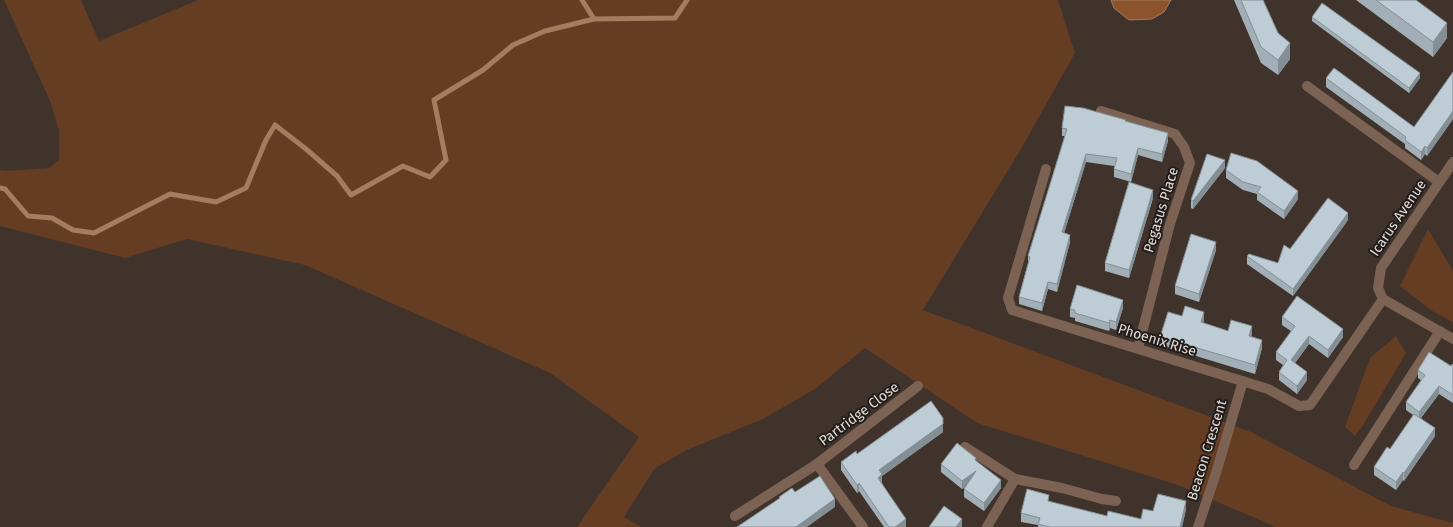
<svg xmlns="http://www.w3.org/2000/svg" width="1453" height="527" font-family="'Fira Sans',sans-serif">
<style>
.green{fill:#643d22}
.water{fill:#8c542d;stroke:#a67c5f}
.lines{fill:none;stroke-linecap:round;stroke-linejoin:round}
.stream{stroke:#a67c5f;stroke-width:5}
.minor{stroke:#7b6252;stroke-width:10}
.wall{fill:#a3afb7}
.shaded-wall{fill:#848f95}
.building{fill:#bdccd5;stroke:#848f95}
.labels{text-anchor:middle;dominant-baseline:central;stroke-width:4;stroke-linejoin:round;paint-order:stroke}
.street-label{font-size:14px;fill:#e1dad5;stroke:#211c19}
</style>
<rect width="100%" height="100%" fill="#3f332c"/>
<g class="green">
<path d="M4,0H81L99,41L198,0H1058L1075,53L1021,149L923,310L1251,432L1391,506L1453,523V527H1276L1178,485L977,423L865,348L815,389L763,419L689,449L655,468L624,517L641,527H577L639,437L550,373L305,265L187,239L125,258L0,226V170L4,171L50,168L59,159V131L50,101Z"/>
<path d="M1428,229L1453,271V322L1432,311L1400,286Z"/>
<path d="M1396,336L1406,353L1362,427L1355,436L1345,427L1370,358Z"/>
</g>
<path class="water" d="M1111,0H1171L1164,12L1152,19L1129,20L1114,8Z"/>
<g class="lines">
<g class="stream">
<path d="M582,0L594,19"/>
<path d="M0,188L5,189L28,216L52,218L73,230L94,233L170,194L216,202L246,188L266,140L275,125L306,149L337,176L351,195L403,166L430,177L446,160L434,100L483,70L513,45L545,31L594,19L675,18L687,0"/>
</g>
<g class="minor">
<path d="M1307,86L1439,182"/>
<path d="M1101,111L1175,134L1184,147L1190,163L1170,224L1138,348"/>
<path d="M1453,162L1381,268L1378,288L1383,299L1453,339"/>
<path d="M1046,169L1008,298L1012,310L1268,389L1299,406L1310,405L1383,299"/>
<path d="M965,447L1015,479L1062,488L1102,499L1116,501"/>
<path d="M817,464L863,527"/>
<path d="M1354,465L1440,331"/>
<path d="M735,516L817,464L918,386"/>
<path d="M987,527L1015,479"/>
<path d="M1198,527L1216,473L1243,381"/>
</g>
</g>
<g class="wall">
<path d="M1234,0H1263L1290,59L1278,75L1261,63Z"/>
<path d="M1356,0H1416L1447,38L1433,57Z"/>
<path d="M1312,17L1420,78L1409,93L1312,21Z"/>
<path d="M1453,72V119L1427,156L1425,154L1421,160L1405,148V144L1326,87V78L1414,127Z"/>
<path d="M1126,121L1168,141L1162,162L1138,155L1131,182L1114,177V166L1086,162L1064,233L1070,242L1057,292L1048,289L1042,311L1019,304V297L1028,263V256L1065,136H1062V128Z"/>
<path d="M1225,168L1193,209L1191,208V200Z"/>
<path d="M1226,170L1298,199L1284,219L1257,200V194L1243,190L1226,178Z"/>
<path d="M1153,198L1129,278L1105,271V263Z"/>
<path d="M1348,220L1293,296L1247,264V256L1278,263L1290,249Z"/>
<path d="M1216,250L1199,302L1175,294V286Z"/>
<path d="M1123,308L1116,330L1110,328L1109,331L1075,321V318L1070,317V309Z"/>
<path d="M1282,317L1343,337L1328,358L1309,344L1295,363L1307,380L1297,394L1279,380V372L1283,365L1276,360V352L1291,331L1282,325Z"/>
<path d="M1204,320L1203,323L1228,331L1252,334L1251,336L1262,348L1255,374L1160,345V337Z"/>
<path d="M1453,365V403L1439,394L1421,418L1435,436L1404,481L1403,480L1396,490L1374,475V467L1390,449L1413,415L1406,410V402L1421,380L1418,378V370Z"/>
<path d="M943,432L882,476V483L906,527H884L859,491L857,493L841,470V462Z"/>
<path d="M976,462L1001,488L984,511L964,497V489L965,487L962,489L941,472V464Z"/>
<path d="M1049,502L1107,516L1141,519L1153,511L1186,509L1182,527H1038V525L1021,522V513Z"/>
</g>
<g class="shaded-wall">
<path d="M1447,23V38L1433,57V42Z"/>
<path d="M1290,43V59L1278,75V60Z"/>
<path d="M1420,73V78L1409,93V88Z"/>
<path d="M1453,111V119L1427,156V148Z"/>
<path d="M1168,133V141L1162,162V154Z"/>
<path d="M1425,146V154L1421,160V152Z"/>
<path d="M1138,148V155L1131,182V174Z"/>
<path d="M1086,154V162L1062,240V232Z"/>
<path d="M1225,160V168L1193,209V201Z"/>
<path d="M1153,190V198L1129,278V270Z"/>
<path d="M1298,191V199L1284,219V211Z"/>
<path d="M1348,213V220L1293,296V289Z"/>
<path d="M1070,235V242L1057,292V284Z"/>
<path d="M1216,242V250L1199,302V294Z"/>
<path d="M1048,282V289L1042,311V303Z"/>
<path d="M1123,300V308L1116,330V322Z"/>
<path d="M1204,312V320L1201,331V322Z"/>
<path d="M1110,320V328L1109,331V323Z"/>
<path d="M1252,326V334L1249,344V336Z"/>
<path d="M1343,329V337L1328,358V350Z"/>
<path d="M1309,336V344L1291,368V360Z"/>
<path d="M1262,340V348L1255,374V365Z"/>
<path d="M1307,372V380L1297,394V386Z"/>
<path d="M1439,386V394L1419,420V412Z"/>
<path d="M943,424V432L882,476V483L878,486V478L879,470Z"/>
<path d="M1435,428V436L1404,481V473Z"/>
<path d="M976,471V479L962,489V481Z"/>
<path d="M1403,472V480L1396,490V482Z"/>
<path d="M1001,480V488L984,511V503Z"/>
<path d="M859,483V491L857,493V485Z"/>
<path d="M835,499V507L807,527H796Z"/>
<path d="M1186,501V509L1182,527H1180Z"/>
<path d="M906,519V527H895Z"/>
<path d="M962,519V527H956Z"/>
</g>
<g class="building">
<path d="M1241,0H1263L1278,33L1290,43L1278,60L1261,47Z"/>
<path d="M1376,0H1416L1447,23L1433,42Z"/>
<path d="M1322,3L1420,73L1409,88L1312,17Z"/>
<path d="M1334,68L1414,127L1453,72V111L1427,148L1425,146L1421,152L1405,140L1406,137L1326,78Z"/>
<path d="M1065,106L1083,108L1126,120L1125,121L1168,133L1162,154L1138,148L1131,174L1114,169L1117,158L1086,154L1062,232L1070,235L1057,284L1048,282L1042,303L1019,297L1030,257L1028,256L1067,129L1062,128Z"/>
<path d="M1231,153L1257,161L1298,191L1284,211L1257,192L1261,187L1243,182L1226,170Z"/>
<path d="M1207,154L1225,160L1193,201L1191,200Z"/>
<path d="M1129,182L1153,190L1129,270L1105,263Z"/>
<path d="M1328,198L1348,213L1293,289L1247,256L1249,254L1278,263L1284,245L1290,249Z"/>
<path d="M1191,234L1216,242L1199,294L1175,286Z"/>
<path d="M1077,285L1123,300L1116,322L1110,320L1109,323L1075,313V310L1070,309Z"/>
<path d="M1297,296L1343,329L1328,350L1309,336L1291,360L1307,372L1297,386L1279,372L1287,360L1276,352L1295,326L1282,317Z"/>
<path d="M1185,306L1204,312L1201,322L1228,331L1231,320L1252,326L1249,336L1262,340L1255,365L1160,337L1168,312L1182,316Z"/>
<path d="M1429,352L1451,366L1452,364L1453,365V395L1439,386L1419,412L1406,402L1425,375L1418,370Z"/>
<path d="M931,401L943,418V424L879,470L882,474L878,478L906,519L895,527H889L859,483L857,485L841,462L856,451L857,454Z"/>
<path d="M1414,414L1435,428L1404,473L1403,472L1396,482L1374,467L1387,447L1390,449Z"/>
<path d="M957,443L976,458L975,460L1001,480L984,503L964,489L976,471L962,481L941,464Z"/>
<path d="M820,476L835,499L796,527H737L780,498L779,497L792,488L795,492Z"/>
<path d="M1027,489L1049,495L1048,501L1107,516L1108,511L1141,519L1143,509L1153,511L1158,494L1186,501L1180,527H1050L1038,524L1040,518L1021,513Z"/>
<path d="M944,506L962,519L956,527H929Z"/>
</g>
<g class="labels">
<g class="street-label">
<text transform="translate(1161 210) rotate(-73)">Pegasus Place</text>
<text transform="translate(1398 218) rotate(-56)">Icarus Avenue</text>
<text transform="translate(1157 340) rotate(17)">Phoenix Rise</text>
<text transform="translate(859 414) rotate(-37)">Partridge Close</text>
<text transform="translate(1207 450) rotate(-73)">Beacon Crescent</text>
</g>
</g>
</svg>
